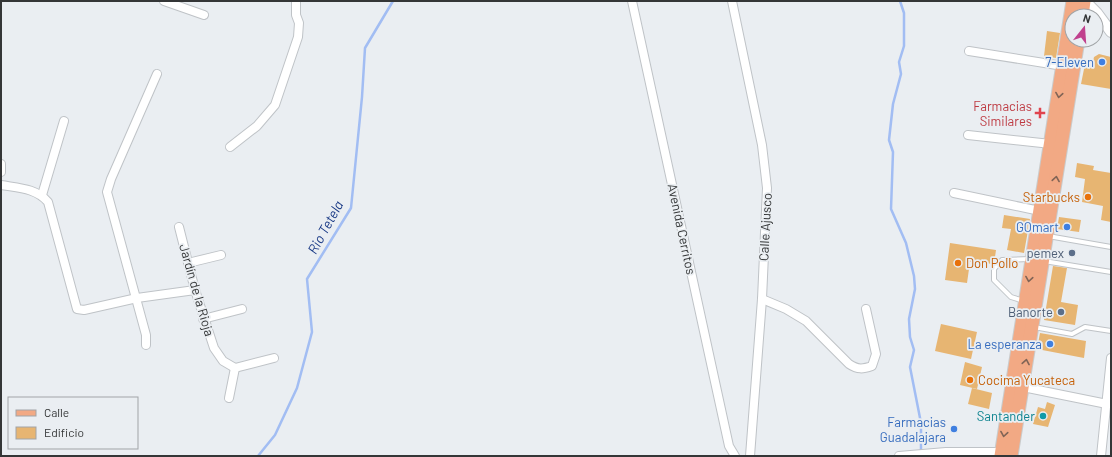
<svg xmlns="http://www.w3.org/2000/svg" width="1112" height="457" font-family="Barlow,sans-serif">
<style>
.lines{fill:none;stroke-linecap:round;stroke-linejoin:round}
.stream{stroke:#a2bdf3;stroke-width:2.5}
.building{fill:#e7b572}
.service-casing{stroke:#bfc3c7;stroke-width:6}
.minor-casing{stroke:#bfc3c7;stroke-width:10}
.tertiary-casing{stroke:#bfc3c7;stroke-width:12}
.primary-casing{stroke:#cacbcb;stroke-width:15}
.service{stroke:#fff;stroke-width:4}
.minor{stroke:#fff;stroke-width:8}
.tertiary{stroke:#fff;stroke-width:10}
.primary{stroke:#f2a984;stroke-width:13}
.oneway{stroke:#806456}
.shop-dot{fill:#3f7fe0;stroke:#eaeef2;stroke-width:1.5}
.health-dot{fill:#e0444e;stroke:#eaeef2;stroke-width:1.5}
.food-dot{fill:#e8710a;stroke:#eaeef2;stroke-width:1.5}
.service-dot{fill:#5c6f8a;stroke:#eaeef2;stroke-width:1.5}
.culture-dot{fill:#0f9aa8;stroke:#eaeef2;stroke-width:1.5}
.labels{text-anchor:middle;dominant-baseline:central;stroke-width:3.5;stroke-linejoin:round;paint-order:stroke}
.shop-label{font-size:13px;fill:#366cbe;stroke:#eaeef2;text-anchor:end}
.health-label{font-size:13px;fill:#be3a42;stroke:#eaeef2;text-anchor:end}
.food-label{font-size:13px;fill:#c56008;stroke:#eaeef2;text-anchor:start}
.street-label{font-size:13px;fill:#343637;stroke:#eaeef2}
.service-label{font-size:13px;fill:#4e5e75;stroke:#eaeef2;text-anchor:end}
.culture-label{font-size:13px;fill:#0d838f;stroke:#eaeef2;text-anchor:end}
.water-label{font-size:14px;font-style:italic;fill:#1a3a86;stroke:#eaeef2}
</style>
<rect width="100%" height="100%" fill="#eaeef2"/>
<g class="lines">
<g class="stream">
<path d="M900,1L904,13V46L899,62L901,74L893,104L889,140L893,152L891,209L906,243L914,276L915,289L909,319L910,337L914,350L910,367L921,423V452"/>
<path d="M258,456L275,435L297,388L312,332L307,279L351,208L362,97L365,48L393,1"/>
</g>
</g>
<g class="building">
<path d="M1047,31L1060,33L1056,58L1044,56Z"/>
<path d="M1099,54L1111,57V89L1081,84L1085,64L1092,66L1094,57Z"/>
<path d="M1077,163L1094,166L1093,170L1111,173V222L1101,220L1103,206L1082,202L1085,179L1075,177Z"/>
<path d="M1004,215L1030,219L1024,253L1007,250L1011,229L1002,228Z"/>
<path d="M1059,217L1081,220L1079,232L1057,229Z"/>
<path d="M950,243L996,250L994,264L970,262L967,283L945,280Z"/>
<path d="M1053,266L1067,268L1061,302L1078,305L1075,325L1044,320Z"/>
<path d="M941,324L977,332L971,359L935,351Z"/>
<path d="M1040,333L1086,341L1084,358L1037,349Z"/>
<path d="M965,362L982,367L977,389L960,385Z"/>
<path d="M972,388L992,393L989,409L968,404Z"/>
<path d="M1047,402L1055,405L1048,427L1033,424L1038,407L1045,409Z"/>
</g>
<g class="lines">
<defs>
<g id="service">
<path d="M1048,236L1111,247"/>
<path d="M1044,261L1111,272"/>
<path d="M1024,301L1011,297L994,280V269L1002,260L1030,259"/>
<path d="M1034,327L1072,334L1085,327L1111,331"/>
</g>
<g id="minor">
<path d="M164,1L204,15"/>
<path d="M632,1L729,446L735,456"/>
<path d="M732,1L762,145L767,188L762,299L750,456"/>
<path d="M969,51L1063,66"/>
<path d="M968,135L1051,144"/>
<path d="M230,147L257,126L275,105L298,37L299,23L296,15V1"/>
<path d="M1,164V172"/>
<path d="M1,185C18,188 36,188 48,202L77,309L84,310L137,298L195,290"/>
<path d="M954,193L1040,211"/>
<path d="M42,195L64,121"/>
<path d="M179,227L195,290L214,348L223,361L235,368"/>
<path d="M188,263L221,255"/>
<path d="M762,299L786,309L806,321L849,364C858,370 863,369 872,366L876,354L866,309"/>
<path d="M203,319L242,309"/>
<path d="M146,345V335L107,192L111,179L157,74"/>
<path d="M235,368L274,358"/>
<path d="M1018,386L1107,404"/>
<path d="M229,398L235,368"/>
<path d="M899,456L946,452H1005"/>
<path d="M1101,456L1111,358"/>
</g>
<path id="tertiary" d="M1085,1L1097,13L1111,32"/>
<g id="primary">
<path d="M1082,16L1084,1"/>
<path d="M1001,456L1073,1"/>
<path d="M1011,456L1078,40"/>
</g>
</defs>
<use href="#service" class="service-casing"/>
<use href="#minor" class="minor-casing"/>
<use href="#tertiary" class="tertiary-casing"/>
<use href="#primary" class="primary-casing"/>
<use href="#service" class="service"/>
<use href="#minor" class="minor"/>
<use href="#tertiary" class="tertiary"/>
<use href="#primary" class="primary"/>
</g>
<defs><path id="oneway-chevron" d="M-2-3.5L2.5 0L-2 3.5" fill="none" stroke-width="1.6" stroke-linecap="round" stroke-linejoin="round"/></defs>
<g class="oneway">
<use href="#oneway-chevron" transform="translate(1059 95) rotate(99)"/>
<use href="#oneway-chevron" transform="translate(1056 179) rotate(-81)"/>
<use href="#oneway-chevron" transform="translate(1029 279) rotate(99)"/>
<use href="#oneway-chevron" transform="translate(1026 362) rotate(-80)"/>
<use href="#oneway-chevron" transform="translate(1004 434) rotate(99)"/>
</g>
<g class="shop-dot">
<circle cx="1102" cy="62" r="4"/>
<circle cx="1067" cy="227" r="4"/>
<circle cx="1050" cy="344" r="4"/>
<circle cx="954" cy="429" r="4"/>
</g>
<path class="health-dot" d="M1038 107h4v4h4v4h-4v4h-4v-4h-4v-4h4z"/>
<g class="food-dot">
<circle cx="1088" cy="197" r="4"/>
<circle cx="958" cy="263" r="4"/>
<circle cx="970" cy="380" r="4"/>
</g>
<g class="service-dot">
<circle cx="1072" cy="253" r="4"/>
<circle cx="1061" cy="312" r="4"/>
</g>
<circle class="culture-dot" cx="1043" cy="416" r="4"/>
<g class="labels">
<g class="shop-label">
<text x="1094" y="62">7-Eleven</text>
<text x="1059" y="227">GOmart</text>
<text x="1042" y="344">La esperanza</text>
<text x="946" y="422">Farmacias<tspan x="946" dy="15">Guadalajara</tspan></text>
</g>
<g class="health-label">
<text x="1032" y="106">Farmacias<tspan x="1032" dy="15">Similares</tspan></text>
</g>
<g class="food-label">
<text x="1080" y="197" text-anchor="end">Starbucks</text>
<text x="966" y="263">Don Pollo</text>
<text x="978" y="380">Cocima Yucateca</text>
</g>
<g class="street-label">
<text transform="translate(765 227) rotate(-87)">Calle Ajusco</text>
<text transform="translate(682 229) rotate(78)">Avenida Cerritos</text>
<text transform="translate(197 290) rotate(74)">Jardín de la Rioja</text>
</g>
<g class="service-label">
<text x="1064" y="253">pemex</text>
<text x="1053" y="312">Banorte</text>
</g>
<g class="culture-label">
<text x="1035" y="416">Santander</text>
</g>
<g class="water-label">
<text transform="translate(325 227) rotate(-61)">Rio Tetela</text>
</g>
</g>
<rect width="1112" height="457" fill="none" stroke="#343637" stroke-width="4"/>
<rect x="8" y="397" width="130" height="52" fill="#eaeef2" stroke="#a1a4a7"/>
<rect x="16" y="410" width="20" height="6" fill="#f2a984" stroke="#a1a4a7"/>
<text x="44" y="417" font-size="12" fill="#343637">Calle</text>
<rect x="16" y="427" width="20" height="12" fill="#e7b572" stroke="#a1a4a7"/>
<text x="44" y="437" font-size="12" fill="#343637">Edificio</text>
<g transform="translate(1084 28) rotate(17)"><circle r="19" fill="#eaeef2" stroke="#a1a4a7"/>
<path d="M0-3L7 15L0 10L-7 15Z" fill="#c0418e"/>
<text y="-6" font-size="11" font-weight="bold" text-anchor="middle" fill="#343637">N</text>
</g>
</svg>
